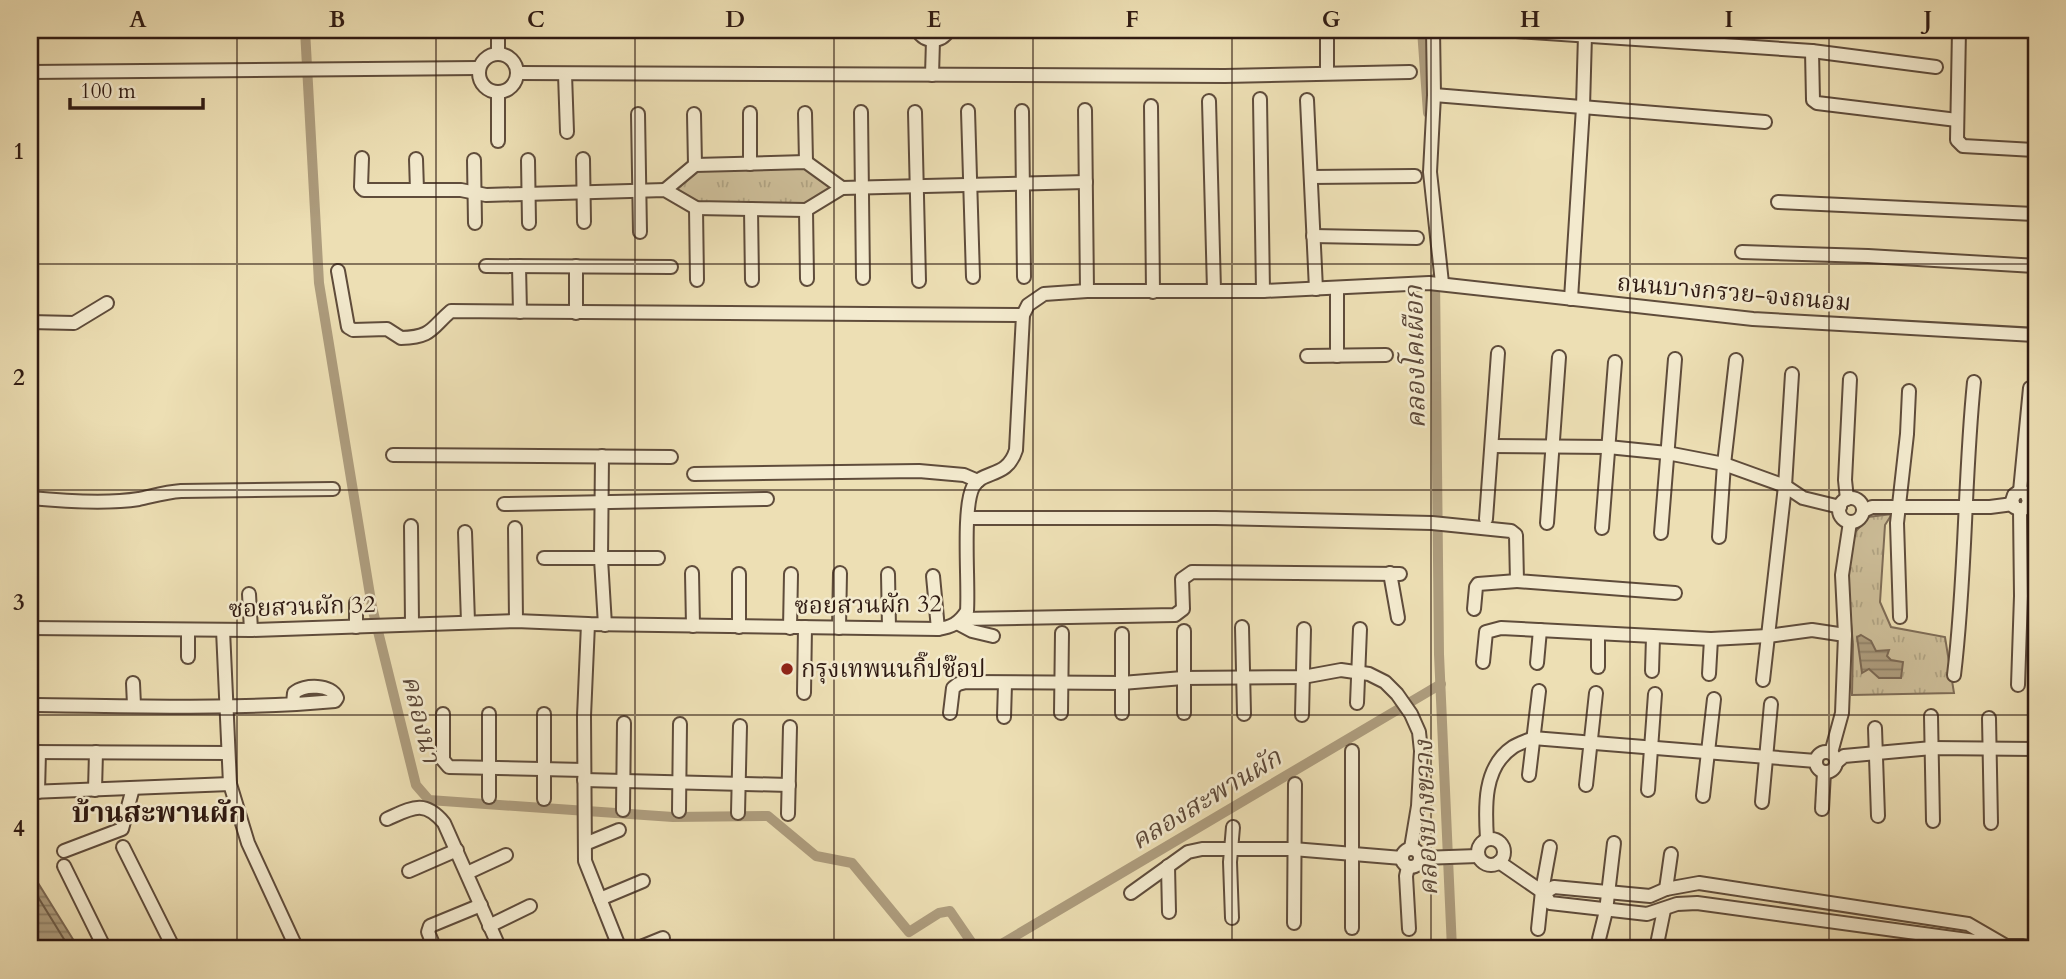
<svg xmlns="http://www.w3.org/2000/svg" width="2066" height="979" font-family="Cardo,'Noto Serif Thai',serif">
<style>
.park{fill:url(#park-tufts);stroke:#7e6c56;stroke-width:2}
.water{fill:url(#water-rules);stroke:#7b6853;stroke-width:2}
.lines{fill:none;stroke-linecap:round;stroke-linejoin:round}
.shore{stroke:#6e5c48;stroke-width:2}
.canal{stroke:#ad9c7d;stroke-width:10}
.minor-casing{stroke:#5f4c3b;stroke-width:16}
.minor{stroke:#f3eace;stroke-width:12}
.grid{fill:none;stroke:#301b13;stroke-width:2;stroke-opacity:0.55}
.poi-dot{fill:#8f2418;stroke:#f3eace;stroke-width:2.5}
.labels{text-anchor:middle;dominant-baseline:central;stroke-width:5;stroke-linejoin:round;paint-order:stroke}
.street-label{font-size:24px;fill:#301b13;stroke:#f3eace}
.poi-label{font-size:24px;fill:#301b13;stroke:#f3eace;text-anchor:start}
.water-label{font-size:26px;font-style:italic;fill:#5c4838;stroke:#f3eace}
.quarter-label{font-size:28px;font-weight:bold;fill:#301b13;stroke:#f3eace}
.neatline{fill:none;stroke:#301b13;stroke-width:2.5}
.grid-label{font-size:23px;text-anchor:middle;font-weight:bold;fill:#301b13}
</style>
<defs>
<pattern id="park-tufts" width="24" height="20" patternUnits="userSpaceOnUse" patternTransform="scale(1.75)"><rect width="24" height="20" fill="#cdbe99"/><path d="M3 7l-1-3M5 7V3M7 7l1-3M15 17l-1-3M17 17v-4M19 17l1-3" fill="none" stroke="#b0a383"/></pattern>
<pattern id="water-rules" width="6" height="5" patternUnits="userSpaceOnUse" patternTransform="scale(1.75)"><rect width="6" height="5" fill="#ad9c7d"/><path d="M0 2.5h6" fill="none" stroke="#8d7e65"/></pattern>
</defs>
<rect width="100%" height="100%" fill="#eddfb4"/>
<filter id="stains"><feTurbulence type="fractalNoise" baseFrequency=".00286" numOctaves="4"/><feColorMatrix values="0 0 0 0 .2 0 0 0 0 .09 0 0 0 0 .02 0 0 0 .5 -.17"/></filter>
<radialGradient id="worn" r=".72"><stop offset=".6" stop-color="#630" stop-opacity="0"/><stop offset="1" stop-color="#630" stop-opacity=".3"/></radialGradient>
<g class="park">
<path d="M806,162L842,188L806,210L696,208L665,190L695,165Z"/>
<path d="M1892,514L1885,525L1880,602L1891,627L1945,637L1954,693L1852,695L1853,644L1848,591L1847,555L1851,537L1868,517Z"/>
</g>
<g class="water">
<path d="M1861,635L1871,641L1876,651L1889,650L1887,656L1891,660L1903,662L1901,678H1879L1869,669L1862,673L1857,637Z"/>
<path d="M30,870L79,949H30Z"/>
</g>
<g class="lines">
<path class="shore" d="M30,884L70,949"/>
<g class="canal">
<path d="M305,30L319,283L372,607L416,785L429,800L673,817L768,816L816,856L852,863L909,932L939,913L950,911L976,949"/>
<path d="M1422,30L1428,113"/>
<path d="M1435,278L1439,654L1452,949"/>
<path d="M993,949L1441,684"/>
</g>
<defs>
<g id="minor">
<path d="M498,30V53"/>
<path d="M917,30C925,43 941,43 949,30"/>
<path d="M1327,30V73"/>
<path d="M1433,30L1434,95L1430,172L1442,283"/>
<path d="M1502,30L1812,51L1936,67"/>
<path d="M1959,30L1957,140L1963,146L2036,150"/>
<path d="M1812,51L1813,100L1817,103L1957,120"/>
<circle cx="498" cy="73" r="19"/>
<path d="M30,72L478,68"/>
<path d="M517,73L1225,76L1410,72"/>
<path d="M565,74L567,132"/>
<path d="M932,75L933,40"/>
<path d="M1434,95L1765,122"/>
<path d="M1260,99L1263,291"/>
<path d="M1307,100L1316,289"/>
<path d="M1209,101L1214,290"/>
<path d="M1151,106L1153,292"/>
<path d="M1085,110L1087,291"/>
<path d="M968,111L973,277"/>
<path d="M1022,111L1024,277"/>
<path d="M861,112L863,278"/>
<path d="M915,112L919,281"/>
<path d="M750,113V164"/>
<path d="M805,113L806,162"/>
<path d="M638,114L640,232"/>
<path d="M694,114L695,165"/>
<path d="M498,141V92"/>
<path d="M362,158L361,187L364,190H461L486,195L665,190L696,208L806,210L842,188L1086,182"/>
<path d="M416,159L417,190"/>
<path d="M583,159L584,222"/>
<path d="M474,160L475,223"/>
<path d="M528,160L529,223"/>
<path d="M1311,177L1415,176"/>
<path d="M665,190L695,165L806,162L842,188"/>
<path d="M1778,202L2036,214"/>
<path d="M696,208L697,280"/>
<path d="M751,209L752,280"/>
<path d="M806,210L807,279"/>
<path d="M1313,236L1417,238"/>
<path d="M1742,252L1868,256L2036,266"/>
<path d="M486,266L671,267"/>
<path d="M519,266L520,312"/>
<path d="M338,271L348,327L353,330L387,329L401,338C433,337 431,328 451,311L1023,315"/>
<path d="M1571,299L1583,107L1585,35"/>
<path d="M576,313V266"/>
<path d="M30,322L74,323L107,303"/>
<path d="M1307,356L1386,355"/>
<path d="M1337,356V288"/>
<path d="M1492,446L1608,447L1667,453L1724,464L1785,486L1803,498L1840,507"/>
<path d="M393,455L671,457"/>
<path d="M602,456L601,559L605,625"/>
<path d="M694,474L919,471L964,475L978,481"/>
<path d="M2020,491L2030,388"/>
<path d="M30,498C62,501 107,504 139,499C153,496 166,492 181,491L333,489"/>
<circle cx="1851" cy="510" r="12"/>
<path d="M1847,499L1845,480L1850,379"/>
<path d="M504,504L767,499"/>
<path d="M1863,511L1872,507H1990L2013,504"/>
<path d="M968,518H1216L1432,523L1511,531L1516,535L1517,581L1675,593"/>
<path d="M1486,519L1498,353"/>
<path d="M1547,523L1559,357"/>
<path d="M411,526L412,623"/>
<path d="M515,528L516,621"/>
<path d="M1602,528L1615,362"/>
<path d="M465,532L468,622"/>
<path d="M1661,533L1675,359"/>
<path d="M1719,537L1724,464L1736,360"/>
<path d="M544,558H658"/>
<path d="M692,573L693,626"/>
<path d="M1390,573L1398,618"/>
<path d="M888,574L889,628"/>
<path d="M933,576L938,629"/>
<path d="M249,594L251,630"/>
<path d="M356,603V627"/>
<path d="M1474,609L1476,587L1478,584L1517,581"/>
<path d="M1900,617L1897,523L1907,434L1909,391"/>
<path d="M962,619L1175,615L1183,609L1182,579L1192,572L1400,574"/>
<path d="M957,623L972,631L993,636"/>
<path d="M588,624L584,716L585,861L620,949"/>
<path d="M739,627V574"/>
<path d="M1242,627L1244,714"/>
<path d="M30,628L251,630L516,621L588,624L938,629C951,627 959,624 967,611C969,583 962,509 973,487C983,469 1007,479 1016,450L1023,315L1028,305L1044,294L1087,291H1263L1429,283L1753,319L2036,335"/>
<path d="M790,628L791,574"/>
<path d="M839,628L840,573"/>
<path d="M188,630V657"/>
<path d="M223,630L230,784L248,843L297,949"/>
<path d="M1184,631V713"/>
<path d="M1483,662L1486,632L1501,628L1711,639L1768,636L1812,630L1845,635"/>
<path d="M1537,663L1540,630"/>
<path d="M1598,667V634"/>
<path d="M1652,671L1653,637"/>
<path d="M1709,674L1711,639"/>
<path d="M1954,675C1966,577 1964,480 1974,382"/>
<path d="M1763,680L1785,486L1792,374"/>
<path d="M133,683L134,705"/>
<path d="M2018,685L2021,596L2020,510L2014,507L2012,501L2014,495L2020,491L2026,493L2029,501L2026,508L2020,510"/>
<path d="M804,693L805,627"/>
<path d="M1357,703L1360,629"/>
<path d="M37,705C133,706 239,710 335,701L337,698C332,684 304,684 294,693L293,703"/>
<path d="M950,713L953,688L958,684L966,682L1122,683L1183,678L1303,677L1341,670L1369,674L1385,682L1397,694L1411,714L1419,732L1421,751L1418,806L1411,848"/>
<path d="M1061,713L1062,633"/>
<path d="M1122,713V634"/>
<path d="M443,714V760L449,767L584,770"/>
<path d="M544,714V799"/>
<path d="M1302,715L1304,629"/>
<path d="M1931,716L1933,821"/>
<path d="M1004,717L1005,684"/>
<path d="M1989,718L1991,823"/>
<path d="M1875,728L1878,816"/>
<circle cx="1826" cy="762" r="10"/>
<path d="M30,752L228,753"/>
<path d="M1831,753L1842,713L1845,635L1842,575L1850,522"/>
<path d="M1837,762L1844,756L1932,748L2036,749"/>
<path d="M1529,775L1539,691"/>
<path d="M584,780L789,785"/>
<path d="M1586,785L1596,693"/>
<path d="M95,790L96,752"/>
<path d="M1648,790L1655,694"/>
<path d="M30,792L230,784"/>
<path d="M38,792L39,752"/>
<path d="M1703,796L1714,699"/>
<path d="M489,797V714"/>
<path d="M1762,802L1771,704"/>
<path d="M1822,809L1824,772"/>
<path d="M623,810L624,723"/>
<path d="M679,811L680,724"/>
<path d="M738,813L740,726"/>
<path d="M788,814L790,727"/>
<path d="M387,819C412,808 424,799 444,823L500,949"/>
<circle cx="1491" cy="852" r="13"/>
<path d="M1487,839C1485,807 1483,767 1513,747C1519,743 1527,741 1533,738L1816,761"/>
<path d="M585,844L619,830"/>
<path d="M123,847L174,949"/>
<circle cx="1411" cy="858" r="9"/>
<path d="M64,851L122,829L133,788"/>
<path d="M1421,858L1478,856"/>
<path d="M1499,862L1544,893L1550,903L1647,914L1677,904L1697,903L1975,941L1988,949"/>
<path d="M64,866L105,949"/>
<path d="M1168,866L1169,912"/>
<path d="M1408,867L1406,876L1409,929"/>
<path d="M409,871L457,850"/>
<path d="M467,873L506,855"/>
<path d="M1666,889L1671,854"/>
<path d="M1131,893L1188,852L1202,849H1293L1402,858"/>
<path d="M1544,893L1554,887L1650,896L1666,889L1699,883L1968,924L2006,946H2022L2036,948"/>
<path d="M600,899L643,881"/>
<path d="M1232,918L1230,862L1233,827"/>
<path d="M1294,923L1295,784"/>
<path d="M489,926L530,906"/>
<path d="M1352,928V751"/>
<path d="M1538,929L1542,891L1550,847"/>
<path d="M1599,939L1606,911L1614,843"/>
<path d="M435,949L428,932L430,926L481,905"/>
<path d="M636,949L663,938"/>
<path d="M1656,949L1664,910"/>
</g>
</defs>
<use href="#minor" class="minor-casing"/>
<use href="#minor" class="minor"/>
</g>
<path class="grid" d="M237,30V949M436,30V949M635,30V949M834,30V949M1033,30V949M1232,30V949M1431,30V949M1630,30V949M1829,30V949M30,264H2036M30,490H2036M30,715H2036"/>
<circle class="poi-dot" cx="787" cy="669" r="7"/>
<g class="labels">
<g class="street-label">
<text transform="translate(1734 293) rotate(5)">ถนนบางกรวย-จงถนอม</text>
<text transform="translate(868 605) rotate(-1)">ซอยสวนผัก 32</text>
<text transform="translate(302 607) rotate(-2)">ซอยสวนผัก 32</text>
</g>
<g class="poi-label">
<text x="801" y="669">กรุงเทพนนกิ๊ปช๊อป</text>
</g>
<g class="water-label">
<text transform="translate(1415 357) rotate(-91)">คลองโคเผือก</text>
<text transform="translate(421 719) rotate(76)">คลองนา</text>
<text transform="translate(1206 799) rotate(-31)">คลองสะพานผัก</text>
<text transform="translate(1426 818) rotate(-92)">คลองบางขวาง</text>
</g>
<g class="quarter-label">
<text x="159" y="813">บ้านสะพานผัก</text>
</g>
</g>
<rect width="2066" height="979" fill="none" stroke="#eddfb4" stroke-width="77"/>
<path d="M70 98v10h133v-10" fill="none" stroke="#301b13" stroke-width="3.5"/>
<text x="80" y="98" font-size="21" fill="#301b13" stroke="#f3eace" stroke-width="5" paint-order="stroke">100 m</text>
<rect x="38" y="38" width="1990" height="902" class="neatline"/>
<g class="grid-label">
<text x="138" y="27">A</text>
<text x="337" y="27">B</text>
<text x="536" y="27">C</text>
<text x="735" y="27">D</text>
<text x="934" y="27">E</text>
<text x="1132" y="27">F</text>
<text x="1331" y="27">G</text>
<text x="1530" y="27">H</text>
<text x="1729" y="27">I</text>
<text x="1928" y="27">J</text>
<text x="19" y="159">1</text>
<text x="19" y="385">2</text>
<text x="19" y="610">3</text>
<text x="19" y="836">4</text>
</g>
<rect width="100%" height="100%" filter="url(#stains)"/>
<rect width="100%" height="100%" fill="url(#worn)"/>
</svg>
